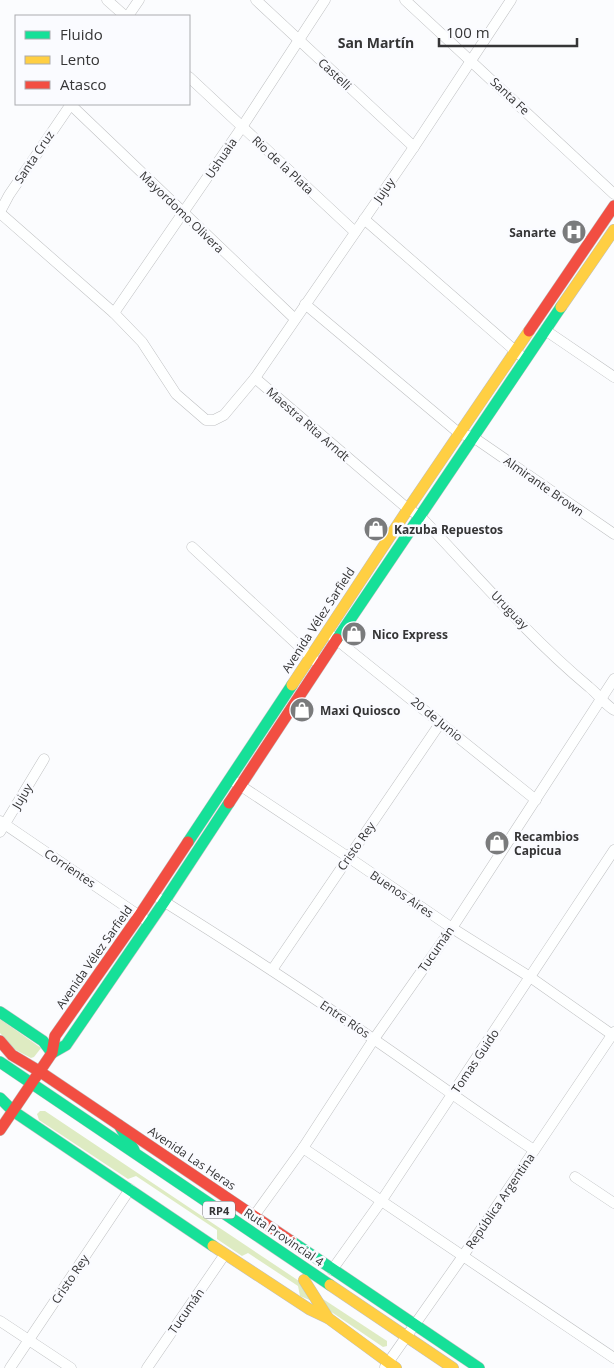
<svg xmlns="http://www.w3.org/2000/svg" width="614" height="1368" font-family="'Open Sans',sans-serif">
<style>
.green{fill:#deebc2}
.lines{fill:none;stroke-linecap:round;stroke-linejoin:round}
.street-casing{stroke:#bfc0c2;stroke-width:11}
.fast-casing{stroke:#bfc0c2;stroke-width:12}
.slow-casing{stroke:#bfc0c2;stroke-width:12}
.jam-casing{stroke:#bfc0c2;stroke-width:12}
.street{stroke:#feffff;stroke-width:10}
.fast{stroke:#16e098;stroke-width:11}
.slow{stroke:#ffcf43;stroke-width:11}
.jam{stroke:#f24e42;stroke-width:11}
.labels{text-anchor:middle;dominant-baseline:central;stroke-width:5;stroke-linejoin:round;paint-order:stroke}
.shield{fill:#fafbff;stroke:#707072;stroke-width:1}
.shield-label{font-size:11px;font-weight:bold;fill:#353536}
.street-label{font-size:12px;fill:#353536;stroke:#fafbff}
.poi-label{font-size:12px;font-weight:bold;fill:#353536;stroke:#fafbff;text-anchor:start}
.neighbourhood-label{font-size:14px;font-weight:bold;fill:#353536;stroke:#fafbff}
</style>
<rect width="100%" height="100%" fill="#fbfcfe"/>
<g class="green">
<path d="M0,1019L41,1048L34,1057L31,1058L14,1049L0,1033Z"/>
<path d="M40,1111H45L302,1283L312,1301L300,1296L298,1286L248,1253L242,1256L217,1239V1230L136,1176L128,1179L39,1120L37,1114Z"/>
<path d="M323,1299L387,1341V1346L383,1347L330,1311Z"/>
</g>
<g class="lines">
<defs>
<g id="street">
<path d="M107,0L125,16"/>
<path d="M256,0L414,147"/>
<path d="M405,0L614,194"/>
<path d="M128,16L139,0"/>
<path d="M189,77L355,232"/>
<path d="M70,104L295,319"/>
<path d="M0,212L9,195L71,104"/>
<path d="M0,213L114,313L142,342L176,394L206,420H214L224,415L255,378L408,509L420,516C475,574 528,636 589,687C598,694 604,704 614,710"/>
<path d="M364,219L520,355"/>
<path d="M305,304L460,434L473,437L614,534"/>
<path d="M114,313L242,127L325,0"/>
<path d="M545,330L614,377"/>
<path d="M255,378L414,147L511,0"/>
<path d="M192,547L314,660"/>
<path d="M332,636L536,800"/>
<path d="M235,782L348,857L452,928L530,977L614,1036"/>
<path d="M0,821L144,919"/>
<path d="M0,832L44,759"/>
<path d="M160,899C232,944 303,990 372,1038C426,1075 479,1114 534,1150"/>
<path d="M272,970L441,722"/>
<path d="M303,1148L614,1358"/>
<path d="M575,1177L614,1203"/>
<path d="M254,1216L303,1148L374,1039L452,928L614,679"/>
<path d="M332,1270L382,1200L614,850"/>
<path d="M0,1321L71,1368"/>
<path d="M385,1367L463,1256L614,1032"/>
<path d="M10,1368L130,1189"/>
<path d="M147,1368L225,1254"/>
</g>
<g id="fast">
<path d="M337,639L561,307"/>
<path d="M188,842L292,685"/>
<path d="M0,1012L43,1041L52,1053"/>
<path d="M52,1053L66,1045L164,902L229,803"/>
<path d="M0,1062L330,1285"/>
<path d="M0,1098L13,1111L213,1246"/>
<path d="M119,1125L134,1150"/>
<path d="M291,1241L479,1368"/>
</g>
<g id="slow">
<path d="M561,307L614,230"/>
<path d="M292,685L408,509L529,331"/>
<path d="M213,1246L309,1309L328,1318L396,1368"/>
<path d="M304,1280L328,1318"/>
<path d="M330,1285L453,1368"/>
</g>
<g id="jam">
<path d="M529,331L614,206"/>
<path d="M229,803L337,639"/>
<path d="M0,1041L12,1055L39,1071L291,1241"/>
<path d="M0,1130L52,1053L55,1036L139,916L188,842"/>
</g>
</defs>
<use href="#street" class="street-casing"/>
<use href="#fast" class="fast-casing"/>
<use href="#slow" class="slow-casing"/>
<use href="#jam" class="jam-casing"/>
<use href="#street" class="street"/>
<use href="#fast" class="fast"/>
<use href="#slow" class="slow"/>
<use href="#jam" class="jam"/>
</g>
<defs>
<symbol id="hospital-disc" viewBox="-11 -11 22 22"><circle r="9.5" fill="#7a7b7c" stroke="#fafbff"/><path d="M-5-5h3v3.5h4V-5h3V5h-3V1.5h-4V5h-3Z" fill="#fff"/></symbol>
<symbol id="shop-disc" viewBox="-11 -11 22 22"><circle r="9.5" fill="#7a7b7c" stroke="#fafbff"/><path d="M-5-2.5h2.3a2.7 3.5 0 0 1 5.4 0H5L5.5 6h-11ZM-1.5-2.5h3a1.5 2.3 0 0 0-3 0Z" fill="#fff"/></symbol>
</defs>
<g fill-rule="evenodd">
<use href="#hospital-disc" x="560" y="218" width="28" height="28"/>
<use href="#shop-disc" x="362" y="515" width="28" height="28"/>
<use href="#shop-disc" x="340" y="620" width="28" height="28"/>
<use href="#shop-disc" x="288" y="696" width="28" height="28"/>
<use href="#shop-disc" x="483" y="829" width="28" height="28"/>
</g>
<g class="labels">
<rect class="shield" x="203" y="1201.5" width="32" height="17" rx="4"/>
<g class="shield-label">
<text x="219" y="1210">RP4</text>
</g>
<g class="street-label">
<text transform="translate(335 74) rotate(43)">Castelli</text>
<text transform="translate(510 96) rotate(43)">Santa Fe</text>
<text transform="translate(34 157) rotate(-56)">Santa Cruz</text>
<text transform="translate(221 158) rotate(-56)">Ushuaia</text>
<text transform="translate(283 165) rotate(43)">Rio de la Plata</text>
<text transform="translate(384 190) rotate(-55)">Jujuy</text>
<text transform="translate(182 212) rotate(44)">Mayordomo Olivera</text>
<text transform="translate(308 424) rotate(41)">Maestra Rita Arndt</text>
<text transform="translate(544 486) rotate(35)">Almirante Brown</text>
<text transform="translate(510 610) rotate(46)">Uruguay</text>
<text transform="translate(318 620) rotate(-57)">Avenida Vélez Sarfield</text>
<text transform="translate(437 719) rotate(39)">20 de Junio</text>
<text transform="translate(22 796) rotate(-59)">Jujuy</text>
<text transform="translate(356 846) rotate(-55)">Cristo Rey</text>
<text transform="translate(70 868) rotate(34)">Corrientes</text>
<text transform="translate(402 894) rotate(34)">Buenos Aires</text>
<text transform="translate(436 949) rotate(-55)">Tucumán</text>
<text transform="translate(94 957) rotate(-55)">Avenida Vélez Sarfield</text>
<text transform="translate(345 1019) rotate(34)">Entre Ríos</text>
<text transform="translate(475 1061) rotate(-56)">Tomas Guido</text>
<text transform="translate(192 1158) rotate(34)">Avenida Las Heras</text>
<text transform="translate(500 1201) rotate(-56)">República Argentina</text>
<text transform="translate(284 1237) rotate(34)">Ruta Provincial 4</text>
<text transform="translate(70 1279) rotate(-56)">Cristo Rey</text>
<text transform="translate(186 1311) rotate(-55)">Tucumán</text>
</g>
<g class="poi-label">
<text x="556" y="232" text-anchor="end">Sanarte</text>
<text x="394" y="529">Kazuba Repuestos</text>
<text x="372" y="634">Nico Express</text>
<text x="320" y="710">Maxi Quiosco</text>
<text x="514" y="836">Recambios<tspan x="514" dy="14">Capicua</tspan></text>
</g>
<g class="neighbourhood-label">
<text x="376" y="42">San Martín</text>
</g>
</g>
<rect x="15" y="15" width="175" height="90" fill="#fafbff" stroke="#abacaf"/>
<rect x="25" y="31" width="25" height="8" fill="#16e098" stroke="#abacaf"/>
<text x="60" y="40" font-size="15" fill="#353536">Fluido</text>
<rect x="25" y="56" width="25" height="8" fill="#ffcf43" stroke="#abacaf"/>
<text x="60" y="65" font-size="15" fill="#353536">Lento</text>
<rect x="25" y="81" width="25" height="8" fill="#f24e42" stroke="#abacaf"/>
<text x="60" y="90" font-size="15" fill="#353536">Atasco</text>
<path d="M439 38v8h138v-8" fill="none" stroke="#353536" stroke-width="2.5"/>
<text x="446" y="38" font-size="15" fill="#353536" stroke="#fafbff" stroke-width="4" paint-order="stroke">100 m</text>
</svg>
